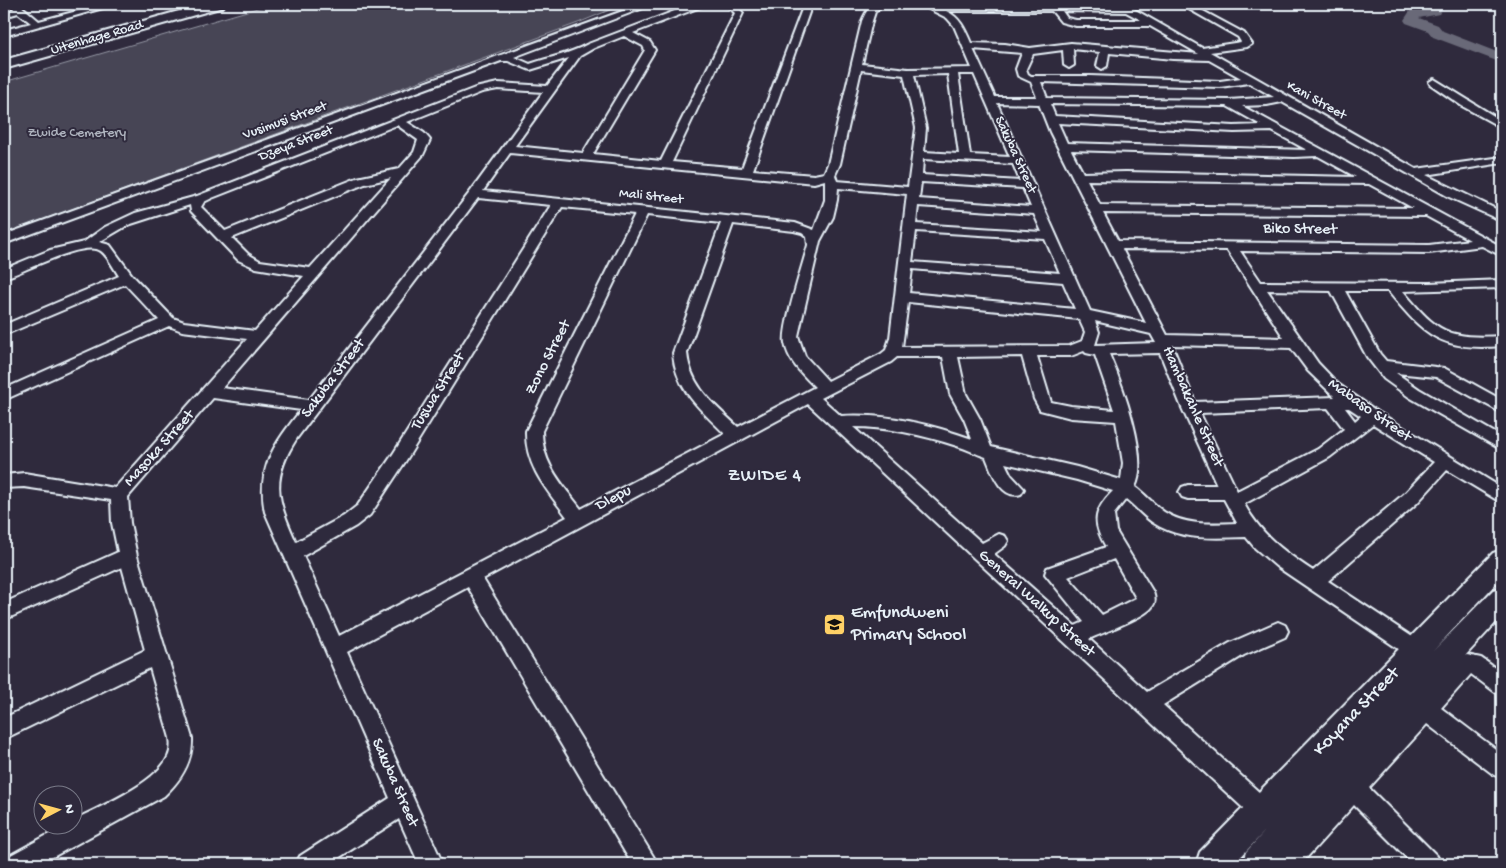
<svg xmlns="http://www.w3.org/2000/svg" width="1506" height="868" font-family="'Gochi Hand',sans-serif">
<style>
.green{fill:#464455;stroke:#979aa6}
.lines{fill:none;stroke-linecap:round;stroke-linejoin:round}
.river{fill:#696978;fill-rule:evenodd}
.street-casing{stroke:#e8f1f8;stroke-width:4}
.secondary-casing{stroke:#e8f1f8;stroke-width:4}
.primary-casing{stroke:#e8f1f8;stroke-width:4}
.street{fill:#2f2a3d;fill-rule:evenodd}
.secondary{fill:#2f2a3d;fill-rule:evenodd}
.primary{fill:#2f2a3d;fill-rule:evenodd}
.labels{text-anchor:middle;dominant-baseline:central;stroke-width:4;stroke-linejoin:round;paint-order:stroke}
.far-street-label{font-size:14px;fill:#e8f1f8;stroke:#2f2a3d}
.far-park-label{font-size:14px;fill:#afb4bf;stroke:#2f2a3d}
.street-label{font-size:16px;fill:#e8f1f8;stroke:#2f2a3d}
.neighbourhood-label{font-size:18px;letter-spacing:1px;fill:#e8f1f8;stroke:#2f2a3d}
.near-poi-label{font-size:19px;fill:#e8f1f8;stroke:#2f2a3d;text-anchor:start}
.near-street-label{font-size:19px;fill:#e8f1f8;stroke:#2f2a3d}
</style>
<rect width="100%" height="100%" fill="#2f2a3d"/>
<filter id="ink" filterUnits="userSpaceOnUse"><feTurbulence type="fractalNoise" baseFrequency=".02" numOctaves="2"/><feDisplacementMap in="SourceGraphic" scale="10" xChannelSelector="R" yChannelSelector="G"/><feConvolveMatrix kernelMatrix="1 2 1 2 8 2 1 2 1" color-interpolation-filters="sRGB"/></filter>
<g filter="url(#ink)">
<path class="green" d="M271,4H624L578,23L4,234V82Z"/>
<g class="lines">
<path class="river" d="M1424,4H1438L1441,11L1439,14L1419,18L1438,25L1443,31L1502,54V63L1433,37L1428,31L1406,23L1404,20L1410,11L1426,8Z"/>
<defs>
<g id="street">
<path d="M11,4H19L39,21L104,4H117L4,36V30L31,23L18,13L4,17V11L14,9Z"/>
<path d="M642,4H654L514,57L530,64C550,57 570,54 588,44L693,4H704L703,6L633,33L650,42L655,50L593,154L661,161L735,13L726,4H735L743,13L672,162L742,168L804,4H812L753,170L814,175L824,173L828,164L862,21C867,9 871,3 884,4L875,12L872,21L862,64L908,69L972,68L954,26L947,18L919,4H930L935,6H1117L1115,4H1125L1202,48L1241,42L1238,37L1180,4H1190L1244,33L1252,44L1247,47L1210,52L1416,169L1502,157V163L1426,175L1502,212V221L1449,197L1282,102L1267,105L1242,106L1502,247V256L1482,246L1429,253L1240,251L1261,282L1429,283L1502,280V288L1403,291C1438,333 1447,339 1502,336V346C1441,351 1425,336 1388,291H1345L1380,354L1386,361L1444,368L1502,400V413L1436,377L1396,373L1419,389L1502,437V450L1409,397L1384,379L1367,357L1331,291L1267,290L1318,363L1338,384L1378,412L1502,488V503L1447,470L1417,503L1328,581L1423,644L1426,650L1423,656L1416,659L1409,656L1276,566L1255,548L1246,537C1214,538 1180,541 1152,522C1143,516 1135,506 1126,499L1114,514L1116,531L1153,592C1155,598 1156,602 1152,607C1145,617 1102,633 1089,639L1147,692L1230,643L1271,625L1278,622L1285,625L1288,631L1285,637L1244,655L1163,705L1271,803L1274,811L1271,819L1263,822L1255,819L808,404L483,579L653,856L657,864H632L468,587L347,652L443,864H419L399,819L329,864H296L300,856L390,798L265,512C256,468 275,443 301,410L213,398L128,497L130,523L137,556L192,738C193,762 181,780 164,796L40,864H5L9,856L64,826H72V821C99,807 155,784 168,757C171,751 171,744 170,738L150,668L4,739V718L145,650L122,567L4,620V603L118,552L112,523L111,500L24,487L4,488V475L24,473L115,488L247,339L182,331L169,326L4,400V389L159,320L125,284L4,335V325L119,276C114,269 108,256 101,251C84,239 23,273 4,278V269L50,250L84,242L105,227L135,213L197,196L475,88L498,83L547,86L569,58L530,70L508,61H501L9,242L4,243V235ZM946,11H1052L1061,22L1076,26H1150L1199,54L1071,43L1030,48L1005,44L971,43C965,29 960,17 946,11ZM1062,11L1126,12L1141,20H1076L1067,18ZM624,36L643,46L645,50L583,153L515,146L580,56L594,48ZM973,49L1022,53L1016,69L1018,76L1031,82L1037,97H995ZM1073,49L1100,52L1097,66L1102,69L1107,66L1109,53L1173,59L1209,60L1241,78L1220,81L1090,76H1031L1028,74L1026,69L1033,54L1063,50L1064,65L1069,68L1074,65ZM861,70L904,75L916,128L908,187L837,181L835,175L840,164ZM948,74L959,154L924,152L926,128L914,75ZM958,74H974L1010,157L970,155ZM1041,82L1220,87L1249,83L1274,97L1229,100L1047,98ZM498,89L543,92L471,191L309,400L222,388L423,155L430,140L424,133L407,122L482,92ZM997,103L1039,104L1050,132L1146,323L1090,311ZM1050,104L1227,106L1261,125L1234,126L1055,116ZM1058,123L1234,132L1272,131L1307,150L1067,143ZM397,125L418,140L414,152L399,169L357,178L225,231L201,207L204,202L212,198ZM1071,150L1294,157L1318,156L1356,177L1126,172L1083,173ZM510,153L814,183L825,180V200L814,230L795,223L483,191ZM923,159L1013,164L1020,181L922,175ZM391,178L310,268L260,261L248,254L232,238L365,184ZM1087,180L1369,184L1413,208L1100,205ZM921,182L1023,188L1031,207L919,199ZM838,188L907,194L890,338L886,350L881,354L828,381L805,356L798,336L820,241L833,217L837,200ZM478,198L551,205L393,454L358,505L344,516L296,542C277,499 270,480 297,438ZM190,205L191,211L238,260L256,268L304,276L255,331L184,322L173,318L132,275L110,245L99,242L128,225ZM918,206L1034,214L1042,232L916,224ZM562,207L635,214L526,431C525,466 547,490 567,517L339,636L303,556L356,526L370,515L405,462ZM1103,213L1426,216L1470,240L1429,245L1118,241ZM647,215L721,223L673,353C675,389 701,410 725,434L581,509C562,484 542,464 542,431ZM733,224L794,231L802,233L807,237L808,245C803,264 782,328 785,343C788,361 803,375 815,387L738,427C715,405 690,387 687,353ZM916,231L1045,239L1060,273L912,262ZM1122,249L1227,250L1284,338L1167,335ZM912,269L1063,282L1075,309L909,293ZM908,302L1079,319L1085,332L1082,341L1069,346L902,347ZM1095,321L1151,334L1156,343L1095,345L1099,332ZM1172,345L1291,348L1308,371L1335,397L1195,402ZM1084,351L1086,353L1095,355L1114,410L1071,406L1051,402L1050,399L1037,356H1071ZM1160,353L1182,408L1217,485H1188L1182,487L1179,492L1182,497L1188,499H1224L1237,523C1212,524 1186,526 1164,512C1154,505 1145,494 1135,487C1150,458 1122,384 1109,354ZM1022,356L1034,399L1040,410L1071,418L1116,421L1123,463L1121,480L1077,467L991,447L980,419L966,394L958,357ZM897,357H943L950,394L964,419L972,439C930,424 886,413 841,416L821,398L891,362ZM1328,408L1344,429L1318,449L1237,491L1200,413ZM1345,408H1349L1361,416L1355,421ZM1373,424L1434,462L1405,493L1313,571C1283,551 1262,536 1244,504L1330,457ZM853,427C889,427 923,435 957,446C967,449 976,454 986,457C992,472 1001,500 1021,494L1024,489L1011,475L1005,463L1077,480L1113,491C1093,511 1092,523 1106,547L1047,568L1045,574L1084,622L1075,626L994,554L1005,546L1008,541L1005,536L999,534L982,543ZM1114,559L1136,598L1102,615L1068,577Z"/>
<path d="M1434,79L1502,121V128L1462,106L1430,84L1429,82Z"/>
<path d="M1467,655L1481,658L1502,673V694L1495,692L1471,674L1441,708L1502,754V778L1494,775L1427,724L1369,788L1437,856L1441,864H1413L1354,805L1301,864H1274L1278,856L1460,657Z"/>
</g>
<path id="secondary" d="M1502,550V577L1433,651L1493,590L1502,587V616L1355,775L1279,864H1242L1246,852L1265,831L1234,864H1196L1200,852L1493,553Z"/>
<path id="primary" d="M204,4H225L223,7L4,69V60Z"/>
</defs>
<use href="#street" class="street-casing"/>
<use href="#secondary" class="secondary-casing"/>
<use href="#primary" class="primary-casing"/>
<use href="#street" class="street"/>
<use href="#secondary" class="secondary"/>
<use href="#primary" class="primary"/>
</g>
</g>
<defs>
<symbol id="school-square" viewBox="-11 -11 22 22"><rect x="-9" y="-9" width="18" height="18" rx="4" fill="#ffd166" stroke="#2f2a3d"/><path d="M0-5L7-2L0 1L-7-2ZM-4 1L0 2.5L4 1V4Q0 6-4 4Z" fill="#111"/></symbol>
</defs>
<g fill-rule="evenodd">
<use href="#school-square" x="822" y="612" width="25" height="25"/>
</g>
<g class="labels">
<g class="far-street-label">
<text transform="translate(97 38) rotate(-16)">Uitenhage Road</text>
<text transform="translate(1316 101) rotate(29)">Kani Street</text>
<text transform="translate(285 121) rotate(-20)">Vusimusi Street</text>
<text transform="translate(296 144) rotate(-21)">Dzeya Street</text>
<text transform="translate(1015 155) rotate(65)">Sakuba Street</text>
<text transform="translate(651 197) rotate(6)">Mali Street</text>
</g>
<g class="far-park-label">
<text x="77" y="133">Zwide Cemetery</text>
</g>
<g class="street-label">
<text transform="translate(1300 230) rotate(1)">Biko Street</text>
<text transform="translate(549 358) rotate(-63)">Zono Street</text>
<text transform="translate(334 379) rotate(-53)">Sakuba Street</text>
<text transform="translate(439 392) rotate(-58)">Tuswa Street</text>
<text transform="translate(1192 407) rotate(66)">Hambakahle Street</text>
<text transform="translate(1369 411) rotate(35)">Mabaso Street</text>
<text transform="translate(160 449) rotate(-48)">Masoka Street</text>
<text transform="translate(614 499) rotate(-28)">Dlepu</text>
<text transform="translate(1036 604) rotate(42)">General Walkup Street</text>
<text transform="translate(394 783) rotate(66)">Sakuba Street</text>
</g>
<g class="neighbourhood-label">
<text x="765" y="476">ZWIDE 4</text>
</g>
<g class="near-poi-label">
<text x="851" y="613">Emfundweni<tspan x="851" dy="22">Primary School</tspan></text>
</g>
<g class="near-street-label">
<text transform="translate(1357 712) rotate(-46)">Koyana Street</text>
</g>
</g>
<rect width="1506" height="868" fill="none" stroke="#2f2a3d" stroke-width="20"/>
<rect x="10" y="10" width="1486" height="848" fill="none" stroke="#e8f1f8" stroke-width="2" filter="url(#ink)"/>
<g transform="translate(58 810) rotate(84)"><circle r="24" fill="#2f2a3d" stroke="#797a88"/>
<path d="M0-4L9 19L0 12L-9 19Z" fill="#ffd166"/>
<text y="-8" font-size="14" font-weight="bold" text-anchor="middle" fill="#e8f1f8">N</text>
</g>
</svg>
